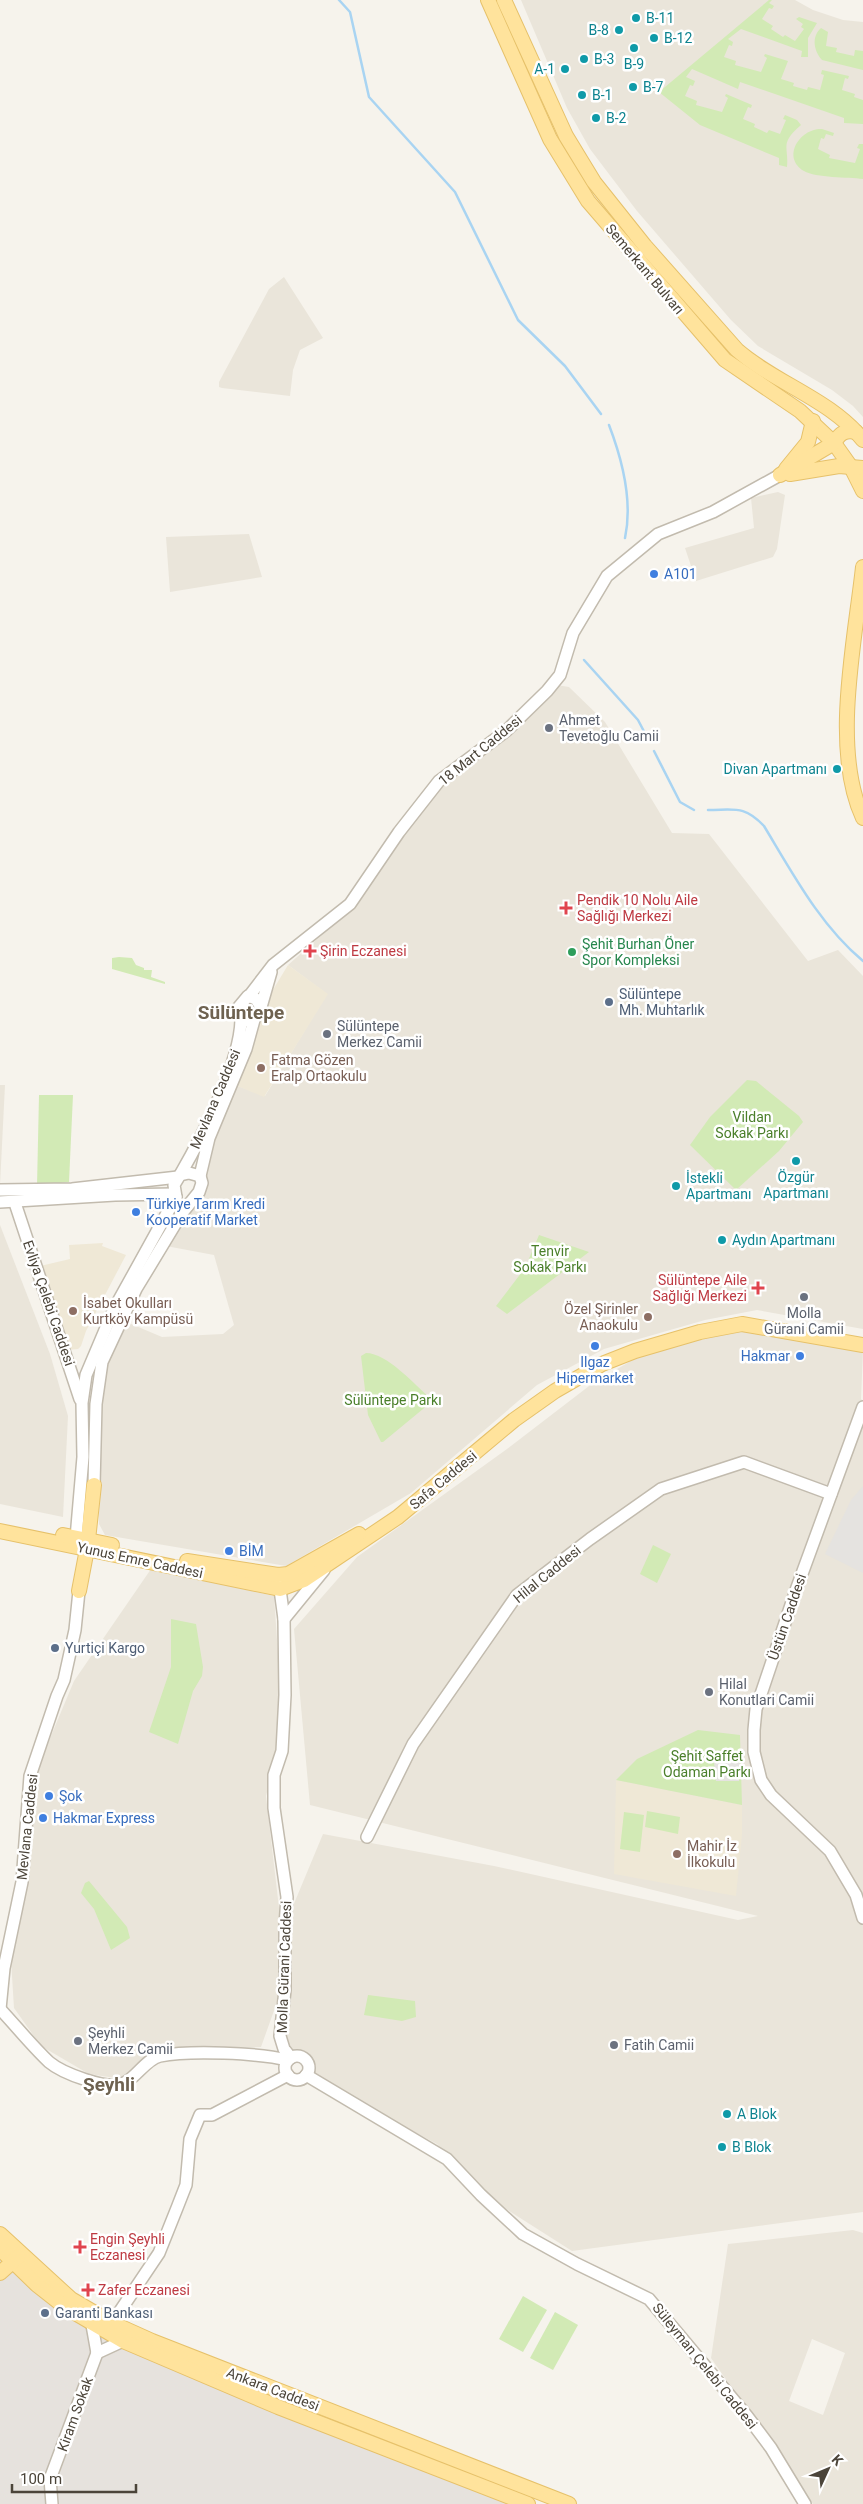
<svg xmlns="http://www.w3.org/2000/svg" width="863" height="2504" font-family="Roboto,sans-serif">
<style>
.residential{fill:#eae5da;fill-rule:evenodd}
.industrial{fill:#e6e2dd}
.education{fill:#efe8d6}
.green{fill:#d2eab5}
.parking{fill:#e5e3e0}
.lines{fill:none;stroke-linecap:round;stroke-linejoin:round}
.stream{stroke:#a9d4f2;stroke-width:2.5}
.minor-casing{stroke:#c2bbae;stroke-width:14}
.major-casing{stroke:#e6c16a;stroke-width:16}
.minor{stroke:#fff;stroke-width:11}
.major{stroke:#ffe39c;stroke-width:14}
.culture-dot{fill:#0f9aa8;stroke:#fff;stroke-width:2}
.shop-dot{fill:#3f7fe0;stroke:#fff;stroke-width:2}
.worship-dot{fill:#6b7280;stroke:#fff;stroke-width:2}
.health-dot{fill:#e0444e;stroke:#fff;stroke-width:2}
.leisure-dot{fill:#2e9e5b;stroke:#fff;stroke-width:2}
.service-dot{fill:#5c6f8a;stroke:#fff;stroke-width:2}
.education-dot{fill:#8d6e63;stroke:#fff;stroke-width:2}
.labels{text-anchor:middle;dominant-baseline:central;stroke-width:5;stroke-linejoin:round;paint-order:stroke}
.culture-label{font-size:14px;fill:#0d838f;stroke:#fff;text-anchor:start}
.street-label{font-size:14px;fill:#4b4439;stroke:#fff}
.shop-label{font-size:14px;fill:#366cbe;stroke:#fff;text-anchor:start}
.worship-label{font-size:14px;fill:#5b616d;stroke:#fff;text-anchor:start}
.health-label{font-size:14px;fill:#be3a42;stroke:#fff;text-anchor:start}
.leisure-label{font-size:14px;fill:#27864d;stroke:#fff;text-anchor:start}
.service-label{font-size:14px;fill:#4e5e75;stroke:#fff;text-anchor:start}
.education-label{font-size:14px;fill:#785e54;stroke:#fff;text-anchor:start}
.park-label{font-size:14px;fill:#4a7f2a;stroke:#fff}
.district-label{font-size:19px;font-weight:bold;fill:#6e6250;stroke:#fff}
</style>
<rect width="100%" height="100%" fill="#f6f3ec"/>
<g class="residential">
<path d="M521,0H795L813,10L843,20L863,22V417L853,406L832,390L758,346L731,320L637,211L590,149L567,108Z"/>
<path d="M284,277L323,338L300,350L293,370L290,396L222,388L219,387V382L269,289Z"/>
<path d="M778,492L785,495L777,549L773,557L696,581L685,548L754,528L751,498Z"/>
<path d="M249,534L262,577L170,592L166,537Z"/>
<path d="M556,685L569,687L605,722L672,833L709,834L808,961L838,950L863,976V1329L757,1310L705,1320L604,1349L537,1385L411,1493L286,1566L105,1535L99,1524L96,1407L117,1318L162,1337L223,1334L234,1325L214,1255L166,1246L201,1189L221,1104L235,1085L265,1096L327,994L288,965L359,902L425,802Z"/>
<path d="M0,1085H5L0,1185Z"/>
<path d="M0,1225L50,1354L68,1416L63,1517L0,1504Z"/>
<path d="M737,1328L863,1350L861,1399L863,1401V2212L572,2251L481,2193L437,2144L313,2078L286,2047L293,1906L323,1834L494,1866L738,1920L758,1916L310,1805L294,1629L357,1557L507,1449L593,1383L636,1358Z"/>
<path d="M151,1569L274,1596L280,1683L276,1757L266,1796L279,1908L281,1991L261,2047L162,2052L122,2079L89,2074L41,2046L14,2008L11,1960L32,1834L35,1774L74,1681Z"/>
<path d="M853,2230L863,2233V2504H813L711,2358L728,2244ZM812,2339L845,2353L823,2415L789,2401Z"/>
</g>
<path class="industrial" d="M0,2255L84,2325L513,2504H0Z"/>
<g class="education">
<path d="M288,965L328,994L264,1097L235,1085L256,1018Z"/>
<path d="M103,1243L102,1246L126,1255L86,1331L81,1346L78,1349L67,1350L36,1267L70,1259L69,1245Z"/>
<path d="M616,1780L742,1805V1834L736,1896L614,1874Z"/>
</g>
<g class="green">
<path d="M769,0H772L769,3L774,6L772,9L769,8L762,19L773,26L771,29L783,37L785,35L795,41L804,29L801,27L803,24L796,19L799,17L817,23L808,38V57H801L802,51L741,29L728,39L733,42L732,46L729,45L724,57L736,61L735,65L761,72L767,58L764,56L765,54L788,61L781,79L794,83L793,86L807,90L808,87L820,90L824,75L821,74L822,70L849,76L848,79L845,78L842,90L855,94L854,97L863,100V124L844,123V118L740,82L738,89L692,69L686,77L695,81L693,86L690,85L685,96L697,101L696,105L722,112L728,98L725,96L726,94L752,105L751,108L748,107L743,119L755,124L754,127L767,133L769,130L780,134L786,120L783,119L785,115L797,120L801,125C779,144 789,146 787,167L779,165V158L700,125L659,92Z"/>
<path d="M821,28L828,32L826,46L837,48L836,52L854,56L855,50L863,51V70L822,60C814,51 811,37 821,28Z"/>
<path d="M822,129L834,133L833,136L826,134L824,139L821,138L818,149L830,155L829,158L855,163L860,149L857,148L859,144H863V179C848,177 816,178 804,171C781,157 800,128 822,129Z"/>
<path d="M119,957L132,958L136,965L144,968V970H152L151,977L165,982V984L112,969V958Z"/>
<path d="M747,1080L756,1081L799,1116L803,1122L779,1151L736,1190L690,1145L710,1117Z"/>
<path d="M39,1095H73L69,1182L37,1186Z"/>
<path d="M539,1235L589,1252L507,1314L496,1306L525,1268Z"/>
<path d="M366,1353C387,1353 415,1385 430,1398L429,1404L383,1442H381L368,1415L361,1356Z"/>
<path d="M653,1545L671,1554L657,1583L640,1574Z"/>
<path d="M171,1619L196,1624L203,1667L202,1676L193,1691L178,1744L149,1732L171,1667Z"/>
<path d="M698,1730L740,1735L742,1805L616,1780L637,1759Z"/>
<path d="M647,1811L680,1817L678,1834L645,1827Z"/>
<path d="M624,1812L644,1815L640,1852L620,1849Z"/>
<path d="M89,1881L127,1927L130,1938L111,1950L94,1909L81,1893L85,1883Z"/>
<path d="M368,1995L415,2001L416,2017L402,2021L364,2015Z"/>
<path d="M523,2296L547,2310L523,2352L499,2339Z"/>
<path d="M555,2312L578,2325L553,2370L530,2358Z"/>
</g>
<g class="parking">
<path d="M863,1486V1573L825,1554L851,1500Z"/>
<path d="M740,1761L739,1781H716L714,1762Z"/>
</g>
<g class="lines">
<g class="stream">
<path d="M339,0L350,12L369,97L455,192L518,320L565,366L601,414"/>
<path d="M609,425C622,459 633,501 625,538"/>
<path d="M584,660L638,720L648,739"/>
<path d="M654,751L680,802L694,810"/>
<path d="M708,810C735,810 744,805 764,826C793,874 820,925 863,961"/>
</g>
<defs>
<g id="minor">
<path d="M250,995L273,965L350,904L399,832L439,781L506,731L547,691L560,675L573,633L607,576L658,534L713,512L780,475"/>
<path d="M261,1007L256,999L248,996L238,1008L241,1020L248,1021L259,1014L271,972"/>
<path d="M180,1175C202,1137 240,1063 241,1020"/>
<path d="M200,1176L209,1138L246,1049L254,1020"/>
<path d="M0,1190L72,1189L178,1177"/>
<path d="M0,1202L115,1195L174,1194"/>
<path d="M15,1203L80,1399"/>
<path d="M863,1407L795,1593L756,1709L754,1730V1752L761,1780L771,1795L830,1851L856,1895L863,1918"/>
<path d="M94,1485L96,1404L102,1362L136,1289L182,1213L199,1192L202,1183L200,1176L189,1173L180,1175L174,1185L176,1197"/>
<path d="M76,1538L83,1457L82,1403L86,1375L114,1309L176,1197"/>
<path d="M279,1582L284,1619L285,1695L282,1751L274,1775V1808L287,1897L285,1926V1990L280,2036L284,2049L291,2058"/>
<path d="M284,1619L324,1570"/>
<path d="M367,1837L413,1744L517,1595L590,1539L661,1489L744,1462L831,1494"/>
<path d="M0,2009L4,1968L22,1882L30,1776L57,1696L64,1680L75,1630L79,1591"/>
<path d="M0,2009C16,2026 32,2046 49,2062C62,2073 108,2091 124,2083C136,2078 146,2059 160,2056C190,2050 258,2053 288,2060"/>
<circle cx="297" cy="2068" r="12"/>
<path d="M306,2075L447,2159L481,2195L523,2234L577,2264L649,2299L747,2416L771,2448L805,2504"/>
<path d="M112,2323L159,2253L177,2208L186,2185L190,2139L200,2115H212L288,2075"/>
<path d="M92,2325L97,2353"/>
<path d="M97,2353L123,2341"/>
<path d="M52,2504L50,2479L97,2353"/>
</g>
<g id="major">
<path d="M488,0L550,139L588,201L725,360L800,411L834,443L851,467L863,491"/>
<path d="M504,0L566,136L594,182L645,246L737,350C776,384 830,399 863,440"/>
<path d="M786,469L808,442L813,421"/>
<path d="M790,474L839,466L863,468"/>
<path d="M780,475L834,443C839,434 845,429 856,432"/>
<path d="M863,567C855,641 831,749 863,818"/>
<path d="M0,1531L280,1589L304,1580L398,1517L514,1420L555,1391L602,1364L635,1351L700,1332L742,1324L863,1345"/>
<path d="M63,1535L112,1545"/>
<path d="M187,1561L278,1575L288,1574L359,1534"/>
<path d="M79,1591L87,1549L94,1485"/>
<path d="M0,2234L71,2299L112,2323L152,2341L569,2504"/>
<path d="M0,2249L37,2285L65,2307L123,2341L278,2407L528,2504"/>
<path d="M0,2273L18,2257"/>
</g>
</defs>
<use href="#minor" class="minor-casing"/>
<use href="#major" class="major-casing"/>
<use href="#minor" class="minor"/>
<use href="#major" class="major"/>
</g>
<g class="culture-dot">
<circle cx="636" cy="18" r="5"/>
<circle cx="619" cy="30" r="5"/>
<circle cx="654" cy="38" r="5"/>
<circle cx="634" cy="48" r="5"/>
<circle cx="584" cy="59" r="5"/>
<circle cx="565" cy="69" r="5"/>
<circle cx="633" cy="87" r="5"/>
<circle cx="582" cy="95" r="5"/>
<circle cx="596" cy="118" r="5"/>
<circle cx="837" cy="769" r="5"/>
<circle cx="796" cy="1161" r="5"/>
<circle cx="676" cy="1186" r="5"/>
<circle cx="722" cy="1240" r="5"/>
<circle cx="727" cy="2114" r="5"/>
<circle cx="722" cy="2147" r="5"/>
</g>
<g class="shop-dot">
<circle cx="654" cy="574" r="5"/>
<circle cx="136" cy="1212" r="5"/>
<circle cx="595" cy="1346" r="5"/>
<circle cx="800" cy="1356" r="5"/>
<circle cx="229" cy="1551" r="5"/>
<circle cx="49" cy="1796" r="5"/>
<circle cx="43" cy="1818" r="5"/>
</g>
<g class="worship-dot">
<circle cx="549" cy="728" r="5"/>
<circle cx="327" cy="1034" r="5"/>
<circle cx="804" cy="1297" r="5"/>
<circle cx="709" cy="1692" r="5"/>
<circle cx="78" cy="2041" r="5"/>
<circle cx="614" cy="2045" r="5"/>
</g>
<g class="health-dot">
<path d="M563.5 900.5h5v5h5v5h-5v5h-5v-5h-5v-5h5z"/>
<path d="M307.5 943.5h5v5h5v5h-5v5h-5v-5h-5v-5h5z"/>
<path d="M755.5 1280.5h5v5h5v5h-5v5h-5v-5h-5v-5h5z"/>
<path d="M77.5 2239.5h5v5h5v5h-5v5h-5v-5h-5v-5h5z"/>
<path d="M85.5 2282.5h5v5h5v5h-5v5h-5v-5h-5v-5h5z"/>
</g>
<circle class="leisure-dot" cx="572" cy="952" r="5"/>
<g class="service-dot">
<circle cx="609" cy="1002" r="5"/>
<circle cx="55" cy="1648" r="5"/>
<circle cx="45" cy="2313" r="5"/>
</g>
<g class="education-dot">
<circle cx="261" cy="1068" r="5"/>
<circle cx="73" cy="1311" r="5"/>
<circle cx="648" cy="1317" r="5"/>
<circle cx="677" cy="1854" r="5"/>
</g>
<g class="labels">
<g class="culture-label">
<text x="646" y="18">B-11</text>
<text x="609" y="30" text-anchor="end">B-8</text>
<text x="664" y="38">B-12</text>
<text x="594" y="59">B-3</text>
<text x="634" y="64" text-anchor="middle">B-9</text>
<text x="555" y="69" text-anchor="end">A-1</text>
<text x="643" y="87">B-7</text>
<text x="592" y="95">B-1</text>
<text x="606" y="118">B-2</text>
<text x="827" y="769" text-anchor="end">Divan Apartmanı</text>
<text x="796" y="1177" text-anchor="middle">Özgür<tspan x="796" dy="16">Apartmanı</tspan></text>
<text x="686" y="1178">İstekli<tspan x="686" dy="16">Apartmanı</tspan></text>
<text x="732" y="1240">Aydın Apartmanı</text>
<text x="737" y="2114">A Blok</text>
<text x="732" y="2147">B Blok</text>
</g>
<g class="street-label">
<text transform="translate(645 269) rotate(50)">Semerkant Bulvarı</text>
<text transform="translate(480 750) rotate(-39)">18 Mart Caddesi</text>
<text transform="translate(215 1099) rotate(-67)">Mevlana Caddesi</text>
<text transform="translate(49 1303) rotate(71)">Evliya Çelebi Caddesi</text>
<text transform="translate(443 1480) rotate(-40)">Safa Caddesi</text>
<text transform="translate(140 1560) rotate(12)">Yunus Emre Caddesi</text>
<text transform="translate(547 1574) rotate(-39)">Hilal Caddesi</text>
<text transform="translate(787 1617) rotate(-71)">Üstün Caddesi</text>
<text transform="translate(27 1827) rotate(-84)">Mevlana Caddesi</text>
<text transform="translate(284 1967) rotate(-88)">Molla Gürani Caddesi</text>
<text transform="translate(705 2366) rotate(51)">Süleyman Çelebi Caddesi</text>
<text transform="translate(273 2389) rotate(21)">Ankara Caddesi</text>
<text transform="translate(75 2414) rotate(-70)">Kiram Sokak</text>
</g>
<g class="shop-label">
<text x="664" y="574">A101</text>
<text x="146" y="1204">Türkiye Tarım Kredi<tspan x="146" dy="16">Kooperatif Market</tspan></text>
<text x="790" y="1356" text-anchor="end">Hakmar</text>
<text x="595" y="1362" text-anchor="middle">Ilgaz<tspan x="595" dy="16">Hipermarket</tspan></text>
<text x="239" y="1551">BİM</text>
<text x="59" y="1796">Şok</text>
<text x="53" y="1818">Hakmar Express</text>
</g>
<g class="worship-label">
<text x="559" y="720">Ahmet<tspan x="559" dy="16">Tevetoğlu Camii</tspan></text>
<text x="337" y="1026">Sülüntepe<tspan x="337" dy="16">Merkez Camii</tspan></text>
<text x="804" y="1313" text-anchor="middle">Molla<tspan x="804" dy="16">Gürani Camii</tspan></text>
<text x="719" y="1684">Hilal<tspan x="719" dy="16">Konutlari Camii</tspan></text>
<text x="88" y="2033">Şeyhli<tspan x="88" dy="16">Merkez Camii</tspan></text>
<text x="624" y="2045">Fatih Camii</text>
</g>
<g class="health-label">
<text x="577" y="900">Pendik 10 Nolu Aile<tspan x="577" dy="16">Sağlığı Merkezi</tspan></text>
<text x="320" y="951">Şirin Eczanesi</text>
<text x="747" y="1280" text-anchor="end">Sülüntepe Aile<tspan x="747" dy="16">Sağlığı Merkezi</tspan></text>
<text x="90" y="2239">Engin Şeyhli<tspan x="90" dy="16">Eczanesi</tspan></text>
<text x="98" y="2290">Zafer Eczanesi</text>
</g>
<g class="leisure-label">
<text x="582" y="944">Şehit Burhan Öner<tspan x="582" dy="16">Spor Kompleksi</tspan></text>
</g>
<g class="service-label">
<text x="619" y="994">Sülüntepe<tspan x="619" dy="16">Mh. Muhtarlık</tspan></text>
<text x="65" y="1648">Yurtiçi Kargo</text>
<text x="55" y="2313">Garanti Bankası</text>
</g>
<g class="education-label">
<text x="271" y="1060">Fatma Gözen<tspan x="271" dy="16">Eralp Ortaokulu</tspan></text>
<text x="83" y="1303">İsabet Okulları<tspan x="83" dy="16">Kurtköy Kampüsü</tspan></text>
<text x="638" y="1309" text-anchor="end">Özel Şirinler<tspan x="638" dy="16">Anaokulu</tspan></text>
<text x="687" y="1846">Mahir İz<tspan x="687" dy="16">İlkokulu</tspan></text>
</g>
<g class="park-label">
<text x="752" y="1117">Vildan<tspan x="752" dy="16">Sokak Parkı</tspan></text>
<text x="550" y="1251">Tenvir<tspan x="550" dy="16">Sokak Parkı</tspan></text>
<text x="393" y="1400">Sülüntepe Parkı</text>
<text x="707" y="1756">Şehit Saffet<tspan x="707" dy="16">Odaman Parkı</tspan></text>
</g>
<g class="district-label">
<text x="241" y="1012">Sülüntepe</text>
<text x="109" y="2084">Şeyhli</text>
</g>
</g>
<g transform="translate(828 2469) rotate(46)" stroke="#ffffff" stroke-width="4" paint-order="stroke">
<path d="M0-4L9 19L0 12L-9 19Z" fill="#4b4439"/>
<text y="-8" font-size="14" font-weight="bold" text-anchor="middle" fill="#4b4439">K</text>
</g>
<path d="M12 2484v8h124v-8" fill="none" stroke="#4b4439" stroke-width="2.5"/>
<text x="20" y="2484" font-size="15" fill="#4b4439" stroke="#ffffff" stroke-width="4" paint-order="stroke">100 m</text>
</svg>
